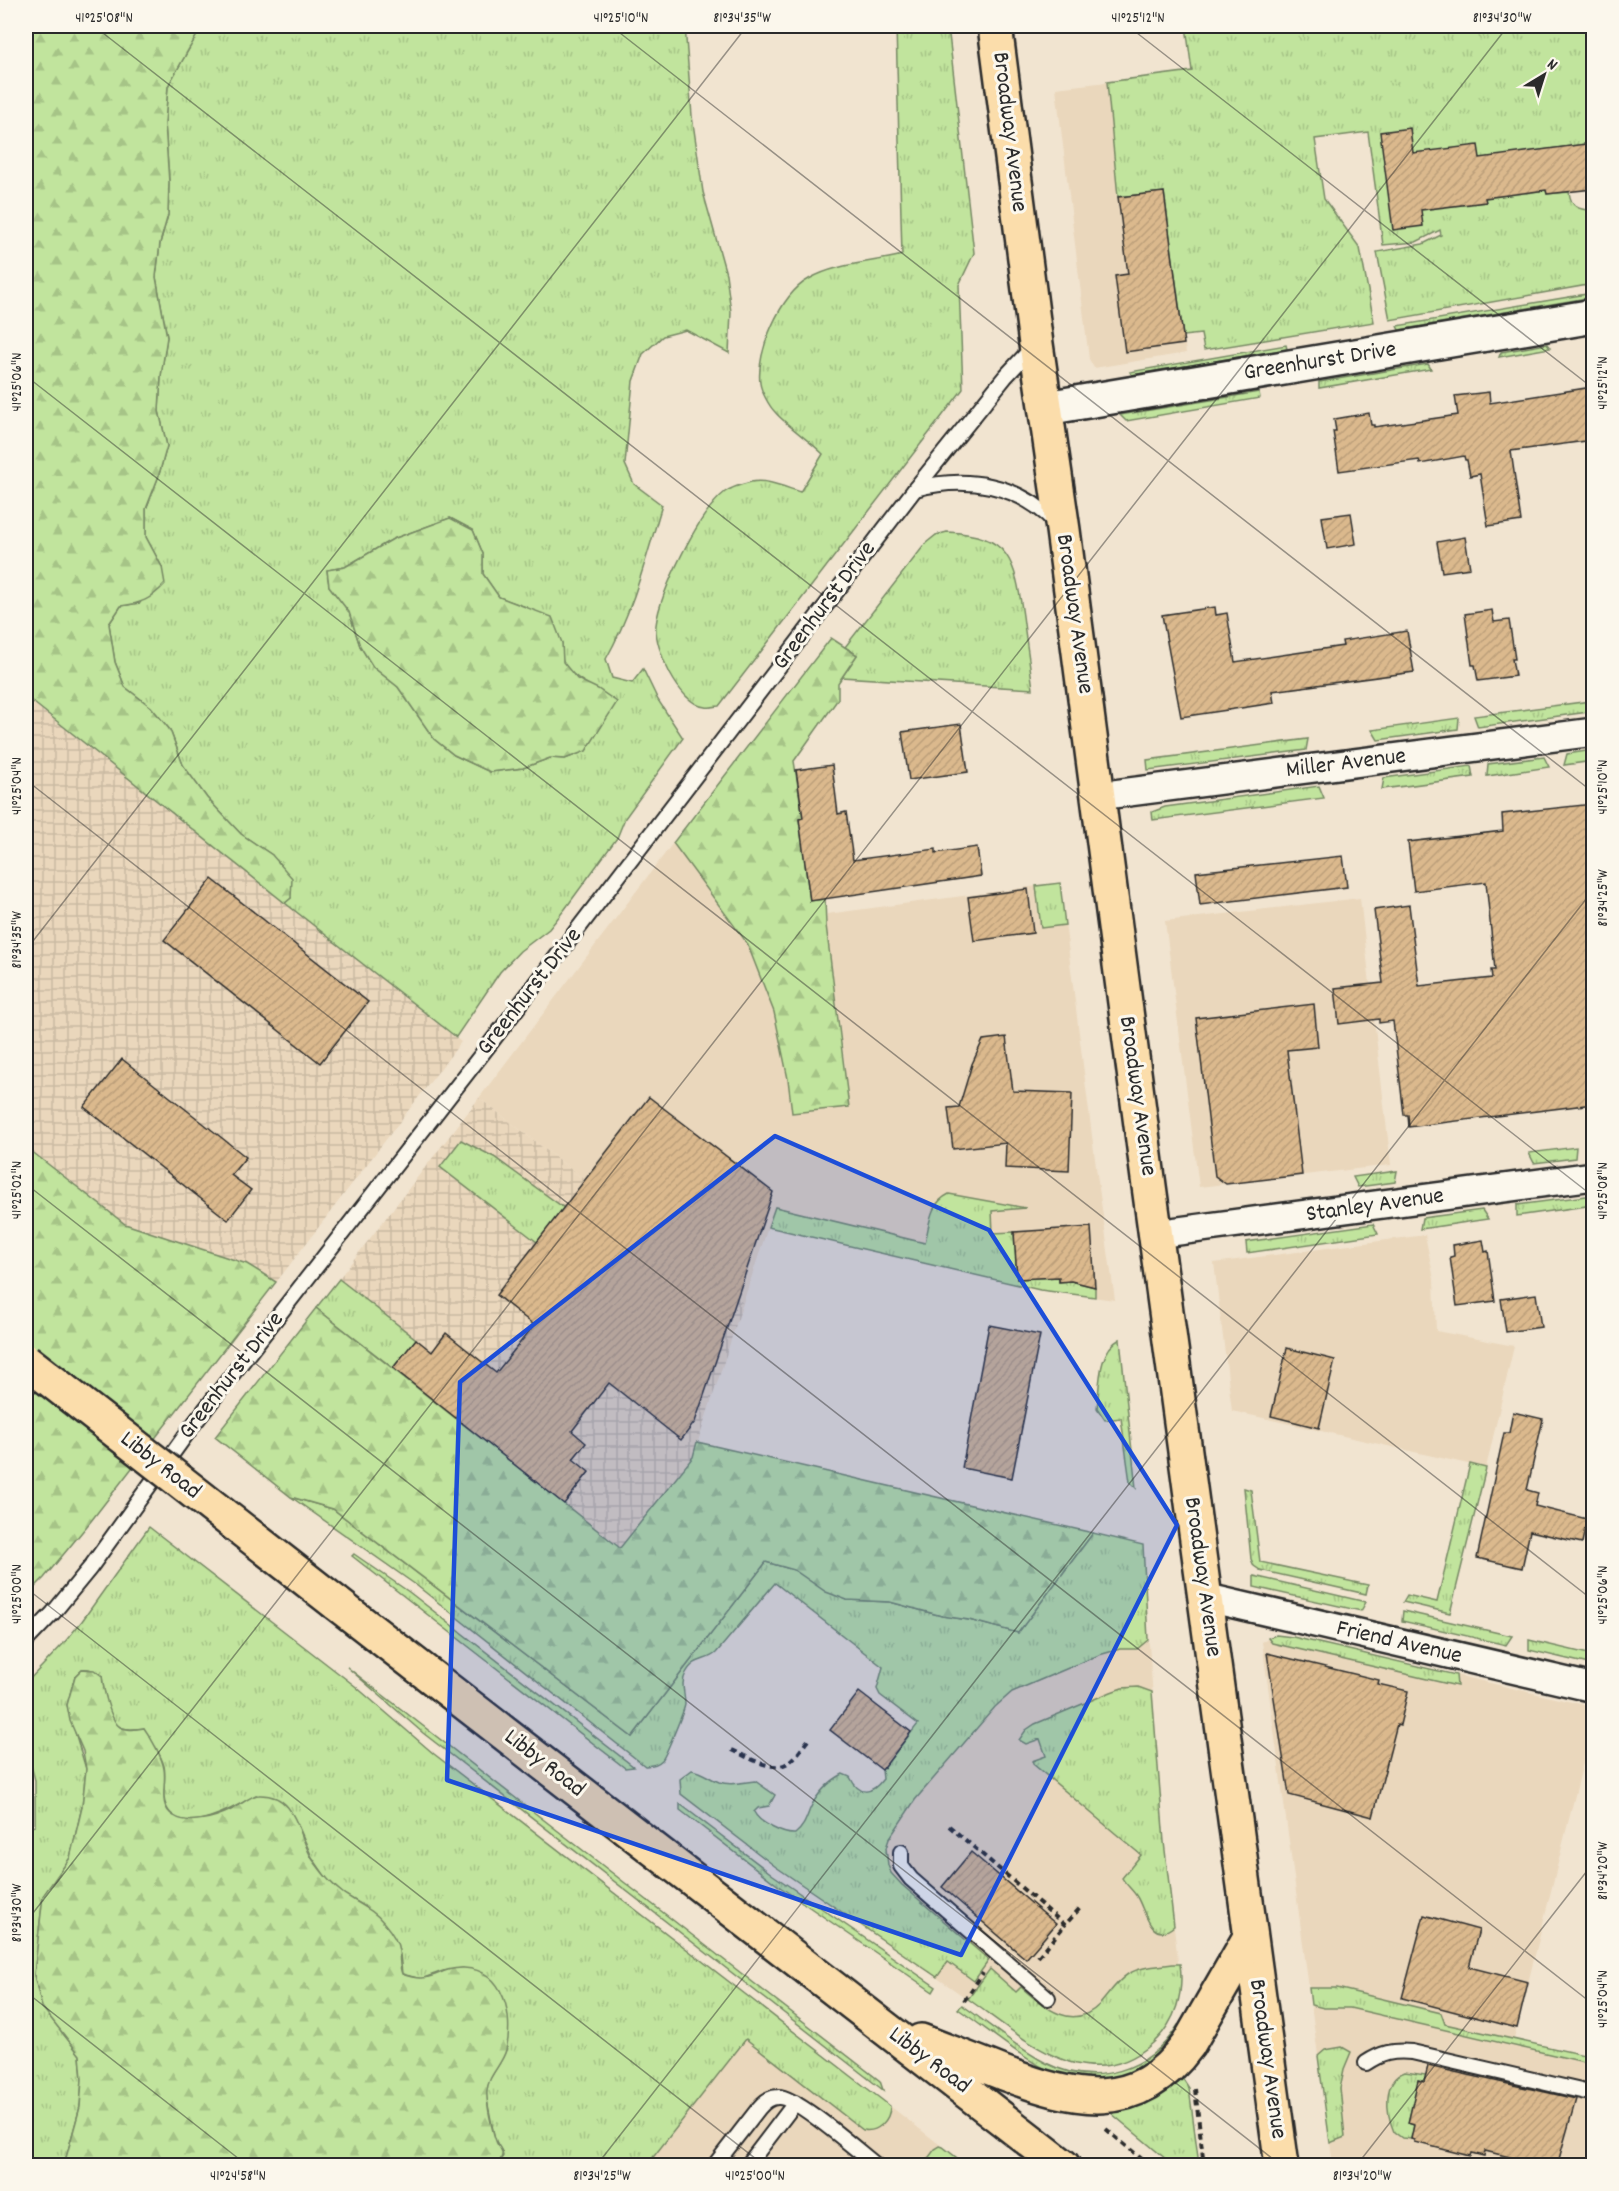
<svg xmlns="http://www.w3.org/2000/svg" width="1619" height="2191" font-family="Dekko,sans-serif">
<style>
.built{fill:#ead7bc}
.industrial{fill:url(#industrial-grid)}
.grass{fill:url(#grass-tufts);stroke:#768864;stroke-width:1.5;fill-rule:evenodd}
.forest{fill:url(#forest-firs);stroke:#768864;stroke-width:1.5}
.building{fill:url(#building-hatch);stroke:#2b2b2b;stroke-width:1.5}
.lines{fill:none;stroke-linecap:round;stroke-linejoin:round}
.service-casing{stroke:#2b2b2b;stroke-width:18}
.minor-casing{stroke:#2b2b2b;stroke-width:32}
.tertiary-casing{stroke:#2b2b2b;stroke-width:38}
.primary-casing{stroke:#2b2b2b;stroke-width:38}
.path{stroke:#2b2b2b;stroke-width:4;stroke-dasharray:6 4.5;stroke-linecap:butt}
.service{stroke:#fbf7ec;stroke-width:14}
.minor{stroke:#fbf7ec;stroke-width:27}
.tertiary{stroke:#fbf7ec;stroke-width:33}
.primary{stroke:#fbddab;stroke-width:33}
.primary-bridge-casing{stroke:#2b2b2b;stroke-width:38;stroke-linecap:butt}
.primary-bridge{stroke:#fbddab;stroke-width:33}
.marked{fill:#1d4ed8;fill-opacity:0.2;stroke:#1d4ed8;stroke-width:4.5;stroke-linejoin:round}
.ticks{fill:none;stroke:#2b2b2b;stroke-width:1.5;stroke-opacity:0.45}
.labels{text-anchor:middle;dominant-baseline:central;stroke-width:6;stroke-linejoin:round;paint-order:stroke}
.street-label{font-size:24px;fill:#2b2b2b;stroke:#fbf7ec}
.neatline{fill:none;stroke:#2b2b2b;stroke-width:2}
.ticks-label{font-size:15px;text-anchor:middle;fill:#2b2b2b}
</style>
<defs>
<pattern id="industrial-grid" width="8" height="8" patternUnits="userSpaceOnUse" patternTransform="scale(1.5)"><rect width="8" height="8" fill="#ead7bc"/><path d="M0 4h8M4 0v8" fill="none" stroke="#c9b9a2"/></pattern>
<pattern id="grass-tufts" width="24" height="20" patternUnits="userSpaceOnUse" patternTransform="scale(1.5)"><rect width="24" height="20" fill="#c1e49d"/><path d="M3 7l-1-3M5 7V3M7 7l1-3M15 17l-1-3M17 17v-4M19 17l1-3" fill="none" stroke="#a6c487"/></pattern>
<pattern id="forest-firs" width="22" height="20" patternUnits="userSpaceOnUse" patternTransform="scale(1.5)"><rect width="22" height="20" fill="#c1e49d"/><path d="M5 1l3.5 6h-7zM16 11l3.5 6h-7z" fill="#a6c487"/></pattern>
<pattern id="building-hatch" width="6" height="6" patternUnits="userSpaceOnUse" patternTransform="scale(1.5)"><rect width="6" height="6" fill="#dbb98d"/><path d="M-1 1l2-2M0 6l6-6M5 7l2-2" fill="none" stroke="#bc9f7a"/></pattern>
</defs>
<rect width="100%" height="100%" fill="#f1e4d0"/>
<filter id="ink" filterUnits="userSpaceOnUse"><feTurbulence type="fractalNoise" baseFrequency=".0167" numOctaves="2"/><feDisplacementMap in="SourceGraphic" scale="12" xChannelSelector="R" yChannelSelector="G"/><feConvolveMatrix kernelMatrix="1 2 1 2 8 2 1 2 1" color-interpolation-filters="sRGB"/></filter>
<g filter="url(#ink)">
<g class="built">
<path d="M1107,82L1118,197L1164,192L1186,353L1094,368L1089,359L1056,88Z"/>
<path d="M673,843L747,942L774,1012L788,1079L792,1112L845,1067L826,925L827,914L1060,883L1096,1167L1115,1300L1040,1290L768,1227L743,1303L479,1098Z"/>
<path d="M1360,898L1391,1165L1199,1187L1165,921Z"/>
<path d="M1425,1235L1434,1279L1436,1331L1514,1346L1486,1468L1232,1411L1214,1263Z"/>
<path d="M1146,1605L1164,1842L1181,1987L1178,2001L1167,2028L1145,2050L1113,2064L1103,2066L1077,2065L1063,2061L1018,2034L822,1898L828,1881L1018,1633Z"/>
<path d="M1276,1635L1293,1637L1593,1707V1723L1514,2039L1593,2057V2165H1333L1310,1997L1337,1988H1309L1262,1642Z"/>
<path d="M767,2011L890,2106L966,2165L647,2166Z"/>
</g>
<g class="industrial">
<path d="M28,699L461,1042L248,1319L26,1147V703Z"/>
<path d="M479,1098L743,1303L693,1457L620,1548L316,1308Z"/>
</g>
<g class="grass">
<path d="M202,26H685L692,116L703,192L726,274L731,312L729,353L686,330L663,336L643,354L633,381L625,464L634,484L662,505C646,558 633,611 606,659L612,678L632,683L643,669L658,700L683,738L625,818L617,838L565,909L549,929L520,951L500,972L456,1037L285,903L291,898L272,855L241,834L207,798L183,765L170,730L151,707L125,687L115,662L109,624L121,606L140,603L162,567L146,537V509L158,478L167,446L159,411L161,376L167,337L156,277L160,243L168,215L169,182L165,123L168,86ZM450,518L473,530L483,554V574L499,597L526,607L562,643C562,648 561,657 563,662C569,677 602,692 616,702L586,751L565,759L550,758L523,768L490,772L454,755L434,739L398,687L373,667L360,646L349,612L329,586L327,570L345,567L393,539Z"/>
<path d="M896,26H948L974,253L959,285L963,389L719,706C714,706 709,708 705,707C679,704 654,648 656,625C660,592 699,512 725,492C732,487 743,484 751,482C768,479 784,487 800,492L823,454C809,440 787,426 775,412C769,406 761,391 760,383C756,352 780,295 809,279C837,263 872,263 902,255Z"/>
<path d="M1186,26H1593V143L1521,153L1526,193L1546,190L1547,194L1569,192C1571,207 1578,210 1593,210V284L1390,320L1377,252L1423,244L1441,235L1440,230L1416,242L1383,245L1368,132L1315,139L1324,199L1360,248L1374,322L1204,350L1201,334L1183,336L1164,192L1118,197L1107,82L1192,71Z"/>
<path d="M1593,293V297L1399,330L1397,326Z"/>
<path d="M1547,344L1550,348L1499,357L1501,352Z"/>
<path d="M1286,345L1287,349L1132,375L1130,372Z"/>
<path d="M1428,364L1431,369L1319,388V382Z"/>
<path d="M1259,392L1260,398L1126,421L1120,415Z"/>
<path d="M947,532C1010,535 1015,560 1023,616C1026,640 1030,665 1033,689L842,677L857,655L845,647L926,543L936,535Z"/>
<path d="M1591,701L1588,712L1478,727L1474,716Z"/>
<path d="M1459,718L1458,729L1378,740L1372,730Z"/>
<path d="M1308,739L1306,750L1148,770L1147,760Z"/>
<path d="M1593,750V761L1564,765L1567,754Z"/>
<path d="M1544,757L1549,767L1487,776L1488,764Z"/>
<path d="M1471,766L1473,777L1382,789L1384,778Z"/>
<path d="M1319,786L1324,798L1153,820L1152,812L1165,807Z"/>
<path d="M1060,883L1065,925L1041,928L1036,886Z"/>
<path d="M461,1140L494,1157L564,1208L537,1242L440,1167Z"/>
<path d="M1576,1147L1575,1158L1534,1163L1529,1153Z"/>
<path d="M1397,1171L1395,1182L1358,1187L1353,1177Z"/>
<path d="M949,1194L1026,1208L992,1211L993,1233L1014,1232L1017,1279L1059,1277V1282L1071,1281L1095,1287V1297L1040,1290L768,1227L775,1207L925,1243C930,1223 929,1204 949,1194Z"/>
<path d="M1593,1195V1205L1517,1216V1205Z"/>
<path d="M1482,1210L1488,1219L1420,1229L1422,1218Z"/>
<path d="M1373,1224L1378,1234L1247,1253L1246,1242Z"/>
<path d="M339,1279L416,1339L393,1368L316,1308Z"/>
<path d="M1120,1339V1340L1136,1488L1130,1482L1121,1418L1105,1420L1097,1408C1100,1387 1097,1351 1120,1339Z"/>
<path d="M1470,1464L1486,1468L1450,1613L1403,1602L1407,1595L1437,1602Z"/>
<path d="M1244,1488L1251,1490L1260,1562L1368,1585L1366,1594L1260,1570L1254,1566L1251,1559Z"/>
<path d="M291,1497L333,1509L632,1737L766,1562L794,1570L847,1600L890,1602L942,1616L969,1620L1018,1633L1093,1533L1143,1545L1148,1640L1137,1649H1120L1099,1655L1012,1692L995,1707L915,1800L889,1839L886,1848L888,1865L891,1873L902,1885L989,1960L974,1981L948,1962L937,1977L776,1867L681,1794L680,1779L692,1770C702,1772 709,1778 719,1782C731,1786 743,1782 755,1781L775,1795L769,1806L758,1808L754,1812C759,1823 784,1835 795,1834C804,1827 806,1819 810,1809C816,1795 829,1781 843,1774L850,1777C859,1796 871,1795 883,1779L882,1770L918,1724L880,1695L877,1689L883,1667L775,1583L716,1653C705,1662 695,1657 686,1673C680,1684 685,1692 685,1704C685,1709 665,1757 662,1760C657,1765 652,1765 645,1766L416,1585Z"/>
<path d="M149,1527L355,1686L434,1754L890,2106C890,2121 877,2133 863,2130L746,2039L647,2165H623L607,2162L604,2165H497L503,2156L502,2152L495,2140L486,2095L488,2082L499,2064L506,2050L508,2030L463,1968L443,1971L421,1979L402,1974L400,1954L366,1907L342,1893L327,1879L312,1857L297,1823L256,1795C236,1807 183,1838 167,1808C160,1795 167,1780 164,1766C161,1754 150,1740 144,1728C136,1729 127,1731 120,1727C109,1721 103,1688 102,1676C95,1671 90,1668 82,1669L75,1676L67,1705L86,1769L82,1807L70,1858L43,1896L34,1975L42,2007L80,2055L82,2079L80,2107L64,2165L26,2166V1828L35,1826V1780L26,1747V1683L64,1643L82,1621Z"/>
<path d="M354,1554L409,1592L634,1767L625,1768L352,1556Z"/>
<path d="M1254,1576L1366,1602L1361,1611L1254,1587Z"/>
<path d="M1403,1611L1512,1636L1506,1645L1402,1621Z"/>
<path d="M1276,1635L1293,1637L1456,1675L1457,1686L1272,1643L1268,1638Z"/>
<path d="M1529,1640L1593,1655V1665L1529,1650Z"/>
<path d="M347,1667L880,2081L883,2090L423,1733Z"/>
<path d="M1138,1687L1152,1692L1164,1842L1174,1926C1151,1946 1145,1910 1137,1897C1133,1890 1126,1885 1122,1878L1141,1855L1033,1764L1032,1761L1046,1756L1040,1739L1026,1744L1019,1740L1026,1730L1035,1724L1111,1692L1122,1688Z"/>
<path d="M680,1804L773,1875L936,1987L933,1992L780,1887L680,1810Z"/>
<path d="M1173,1964H1180C1184,1993 1176,2022 1153,2043C1088,2101 1024,2038 968,1999L990,1969L1016,1992L1021,1987C1043,2006 1072,2033 1100,2004C1109,1994 1117,1981 1128,1974C1141,1966 1159,1966 1173,1964Z"/>
<path d="M1309,1988H1337L1441,2013L1445,2024L1593,2057V2064L1350,2008H1324L1311,2005Z"/>
<path d="M962,2005C989,2024 1017,2048 1046,2063C1095,2088 1150,2071 1178,2025L1182,2028C1152,2072 1102,2095 1050,2071C1021,2058 986,2028 958,2009Z"/>
<path d="M1342,2047L1351,2052L1344,2069L1340,2088L1345,2137L1330,2143L1318,2056L1325,2050Z"/>
<path d="M1405,2072L1426,2075L1424,2082L1419,2080L1408,2123L1414,2125L1411,2139L1402,2138L1394,2132C1386,2113 1382,2080 1405,2072Z"/>
<path d="M1183,2079L1189,2088L1199,2165H1173L1111,2113C1138,2108 1162,2097 1183,2079Z"/>
<path d="M940,2146L943,2147L966,2165H923L935,2149Z"/>
</g>
<g class="forest">
<path d="M26,26H202L168,86L165,123L169,182L168,215L160,243L156,277L167,337L161,376L159,411L167,446L158,478L146,509V537L162,567L165,584C150,600 142,603 121,606L109,624L115,662L125,687L151,707L170,730L183,765L207,798L241,834L272,855L292,878L291,898L285,903L29,699L26,703Z"/>
<path d="M450,518L473,530L483,554V574L499,597L552,617L562,643L563,662L577,679L598,689L617,702L586,751L565,759L550,758L523,768L490,772L454,755L434,739L398,687L373,667L360,646L349,612L329,586L327,570L345,567L393,539Z"/>
<path d="M831,638L857,655L838,683V699L794,761L802,812L803,818L799,819L810,901L825,899L826,925L849,1107L792,1113L788,1079L774,1012L747,943L673,843Z"/>
<path d="M26,1147L125,1224L247,1264L276,1282L91,1521L44,1578L26,1596Z"/>
<path d="M316,1308L620,1548L693,1457L697,1442L1093,1533L1018,1633L969,1620L942,1616L890,1602L847,1600L826,1592L794,1570L766,1562L632,1737L333,1509L291,1497L215,1437Z"/>
<path d="M82,1669L94,1670L102,1676C103,1687 110,1721 120,1727C127,1731 136,1729 144,1728C152,1739 162,1757 164,1769C167,1785 157,1806 174,1816C189,1826 217,1817 231,1810C240,1806 250,1795 259,1795C298,1794 297,1835 313,1860C322,1872 331,1885 344,1894C357,1903 374,1910 384,1923C390,1930 398,1942 399,1951C400,1959 399,1966 402,1974C434,1986 436,1967 464,1968C505,1970 514,2017 506,2050C502,2065 488,2075 487,2091C486,2102 492,2130 496,2141C497,2145 502,2149 502,2153C503,2157 499,2162 497,2165H64L80,2107L82,2079L80,2055L42,2007L34,1975L43,1896L70,1858L82,1807L86,1769L83,1751L70,1721L67,1705L75,1676Z"/>
</g>
<g class="building">
<path d="M1410,128L1413,153L1478,145L1480,158L1593,143V189L1547,194L1546,190L1485,198L1486,202L1421,210L1423,226L1393,230L1380,132Z"/>
<path d="M1164,192L1184,344L1125,352L1115,276L1128,274L1118,197Z"/>
<path d="M1593,387V440L1511,451L1521,521L1488,526L1480,474L1470,476L1467,460H1465L1464,456L1420,464L1419,460L1339,471L1333,431H1336L1334,419L1369,413L1371,425H1374V427L1458,415L1455,396L1489,392L1490,403Z"/>
<path d="M1351,513L1356,544L1327,549L1322,517Z"/>
<path d="M1465,537L1470,568L1442,572L1437,542Z"/>
<path d="M1215,607L1216,615L1227,613L1235,662L1343,646L1342,641L1407,631L1414,672L1272,691L1274,703L1181,717L1162,615Z"/>
<path d="M1492,610L1494,622L1509,620L1515,659H1512L1515,676L1478,681L1475,665H1472L1465,614Z"/>
<path d="M961,724L968,772L909,780L902,732Z"/>
<path d="M832,765L838,814L846,812L853,860L936,849V853L977,847L981,876L810,901L799,819L803,818L796,770Z"/>
<path d="M1593,804V997H1585L1593,1064V1104L1409,1127L1408,1115H1404L1393,1021L1379,1023V1019L1339,1024L1335,988L1383,983L1374,910L1409,905L1419,986L1492,978L1491,970H1495L1486,882L1414,891L1408,842L1503,831L1502,814Z"/>
<path d="M1343,856L1347,887L1200,905L1196,872Z"/>
<path d="M212,879L368,1002L320,1063L164,940Z"/>
<path d="M1028,889L1033,933L974,941L968,897Z"/>
<path d="M1314,1004L1318,1047L1287,1050L1302,1175L1226,1184L1215,1176L1196,1018Z"/>
<path d="M1006,1037L1013,1091L1072,1093L1069,1171L1005,1168L1006,1143L953,1149L948,1108L959,1107L972,1064L983,1040Z"/>
<path d="M122,1059L246,1157L231,1175L251,1190L228,1220L84,1107Z"/>
<path d="M649,1097L773,1192L695,1422L681,1440L609,1383L572,1431L586,1443L573,1459L589,1472L564,1504L393,1368L416,1339L432,1352L446,1333L496,1373L534,1325L496,1295Z"/>
<path d="M1091,1227L1095,1287L1071,1281L1059,1282V1277L1017,1279L1014,1232Z"/>
<path d="M1483,1240L1485,1252L1488,1251L1495,1301L1457,1306L1450,1257L1454,1256L1453,1245Z"/>
<path d="M1536,1294L1541,1327L1506,1332L1501,1299Z"/>
<path d="M989,1325L1040,1335L1012,1478L962,1468Z"/>
<path d="M1287,1348L1335,1360L1319,1428L1271,1416Z"/>
<path d="M1513,1412L1543,1419L1527,1490L1538,1493L1535,1506L1587,1519L1582,1543L1530,1531L1522,1568L1477,1558L1504,1433H1509Z"/>
<path d="M1267,1653L1379,1680L1378,1684L1408,1691L1400,1725L1397,1724L1373,1817L1289,1795Z"/>
<path d="M859,1692L911,1732L882,1770L830,1730Z"/>
<path d="M971,1852L1056,1924L1026,1959L942,1887Z"/>
<path d="M1424,1915L1479,1930L1469,1967L1528,1982L1517,2028L1402,1998Z"/>
<path d="M1428,2066L1576,2099L1557,2166H1546L1485,2151L1484,2156L1471,2153L1470,2156L1414,2142V2140L1411,2139L1414,2125L1408,2123L1418,2080L1424,2082Z"/>
</g>
<g class="lines">
<defs>
<g id="service">
<path d="M915,489C967,475 1019,484 1057,524"/>
<path d="M26,1641L53,1613L90,1568L193,1425L489,1045L915,489L1005,377L1032,348"/>
<path d="M901,1852V1866L911,1879L1048,1998"/>
<path d="M1366,2063C1381,2053 1393,2050 1412,2052L1594,2094"/>
<path d="M714,2166L759,2108C764,2102 770,2097 778,2097C796,2096 859,2152 877,2166"/>
<path d="M747,2166L795,2103"/>
</g>
<g id="minor">
<path d="M1098,796L1594,732"/>
<path d="M1156,1234L1594,1176"/>
<path d="M1204,1597L1594,1688"/>
</g>
<path id="tertiary" d="M1046,408L1594,316"/>
<g id="primary">
<path d="M995,26L1036,344L1063,530L1149,1186L1282,2166"/>
<path d="M336,1603L1063,2166"/>
<path d="M921,2041C949,2052 976,2062 1003,2073C1075,2100 1136,2116 1188,2045L1250,1937"/>
</g>
</defs>
<use href="#service" class="service-casing"/>
<use href="#minor" class="minor-casing"/>
<use href="#tertiary" class="tertiary-casing"/>
<use href="#primary" class="primary-casing"/>
<g class="path">
<path d="M732,1750C746,1756 771,1772 786,1764C796,1759 802,1747 809,1739"/>
<path d="M949,1826L1065,1925L1081,1907"/>
<path d="M1038,1957L1065,1925"/>
<path d="M964,2001L983,1973"/>
<path d="M1195,2089L1204,2166"/>
<path d="M1106,2129L1150,2166"/>
</g>
<use href="#service" class="service"/>
<use href="#minor" class="minor"/>
<use href="#tertiary" class="tertiary"/>
<use href="#primary" class="primary"/>
<defs>
<path id="primary-bridge" d="M26,1361L336,1603"/>
</defs>
<use href="#primary-bridge" class="primary-bridge-casing"/>
<use href="#primary-bridge" class="primary-bridge"/>
</g>
</g>
<path class="marked" d="M775,1136L989,1230L1177,1525L961,1955L447,1780L460,1382Z"/>
<path class="ticks" d="M94,26L1594,1197M611,26L1594,793M1128,26L1594,389M26,376L1594,1601M26,780L1594,2005M26,950L747,26M26,1184L1282,2166M26,1588L765,2166M26,1922L1508,26M26,1992L248,2166M596,2166L1594,889M1356,2166L1594,1862"/>
<g class="labels">
<g class="street-label">
<text transform="translate(1009 132) rotate(83)">Broadway Avenue</text>
<text transform="translate(1320 362) rotate(-9)">Greenhurst Drive</text>
<text transform="translate(825 606) rotate(-53)">Greenhurst Drive</text>
<text transform="translate(1074 614) rotate(82)">Broadway Avenue</text>
<text transform="translate(1346 764) rotate(-7)">Miller Avenue</text>
<text transform="translate(530 992) rotate(-52)">Greenhurst Drive</text>
<text transform="translate(1137 1096) rotate(82)">Broadway Avenue</text>
<text transform="translate(1375 1206) rotate(-8)">Stanley Avenue</text>
<text transform="translate(232 1376) rotate(-52)">Greenhurst Drive</text>
<text transform="translate(160 1466) rotate(38)">Libby Road</text>
<text transform="translate(1202 1577) rotate(82)">Broadway Avenue</text>
<text transform="translate(1399 1643) rotate(13)">Friend Avenue</text>
<text transform="translate(544 1764) rotate(38)">Libby Road</text>
<text transform="translate(1267 2059) rotate(82)">Broadway Avenue</text>
<text transform="translate(929 2061) rotate(37)">Libby Road</text>
</g>
</g>
<rect width="1619" height="2191" fill="none" stroke="#fbf7ec" stroke-width="66"/>
<g transform="translate(1544 75) rotate(38)" stroke="#fbf7ec" stroke-width="4.5" paint-order="stroke">
<path d="M0-4.5L10 22L0 15L-10 22Z" fill="#2b2b2b"/>
<text y="-9" font-size="16" font-weight="bold" text-anchor="middle" fill="#2b2b2b">N</text>
</g>
<rect x="33" y="33" width="1553" height="2125" class="neatline"/>
<g class="ticks-label">
<text x="104" y="22">41°25'08"N</text>
<text x="621" y="22">41°25'10"N</text>
<text x="742" y="22">81°34'35"W</text>
<text x="1138" y="22">41°25'12"N</text>
<text x="1502" y="22">81°34'30"W</text>
<text transform="translate(16 382) rotate(-90)" y="5">41°25'06"N</text>
<text transform="translate(1602 383) rotate(-90)" y="5">41°25'12"N</text>
<text transform="translate(16 786) rotate(-90)" y="5">41°25'04"N</text>
<text transform="translate(1602 787) rotate(-90)" y="5">41°25'10"N</text>
<text transform="translate(1602 898) rotate(-90)" y="5">81°34'25"W</text>
<text transform="translate(16 940) rotate(-90)" y="5">81°34'35"W</text>
<text transform="translate(16 1190) rotate(-90)" y="5">41°25'02"N</text>
<text transform="translate(1602 1191) rotate(-90)" y="5">41°25'08"N</text>
<text transform="translate(16 1594) rotate(-90)" y="5">41°25'00"N</text>
<text transform="translate(1602 1595) rotate(-90)" y="5">41°25'06"N</text>
<text transform="translate(1602 1871) rotate(-90)" y="5">81°34'20"W</text>
<text transform="translate(16 1913) rotate(-90)" y="5">81°34'30"W</text>
<text transform="translate(1602 1999) rotate(-90)" y="5">41°25'04"N</text>
<text x="238" y="2180">41°24'58"N</text>
<text x="602" y="2180">81°34'25"W</text>
<text x="755" y="2180">41°25'00"N</text>
<text x="1362" y="2180">81°34'20"W</text>
</g>
</svg>
